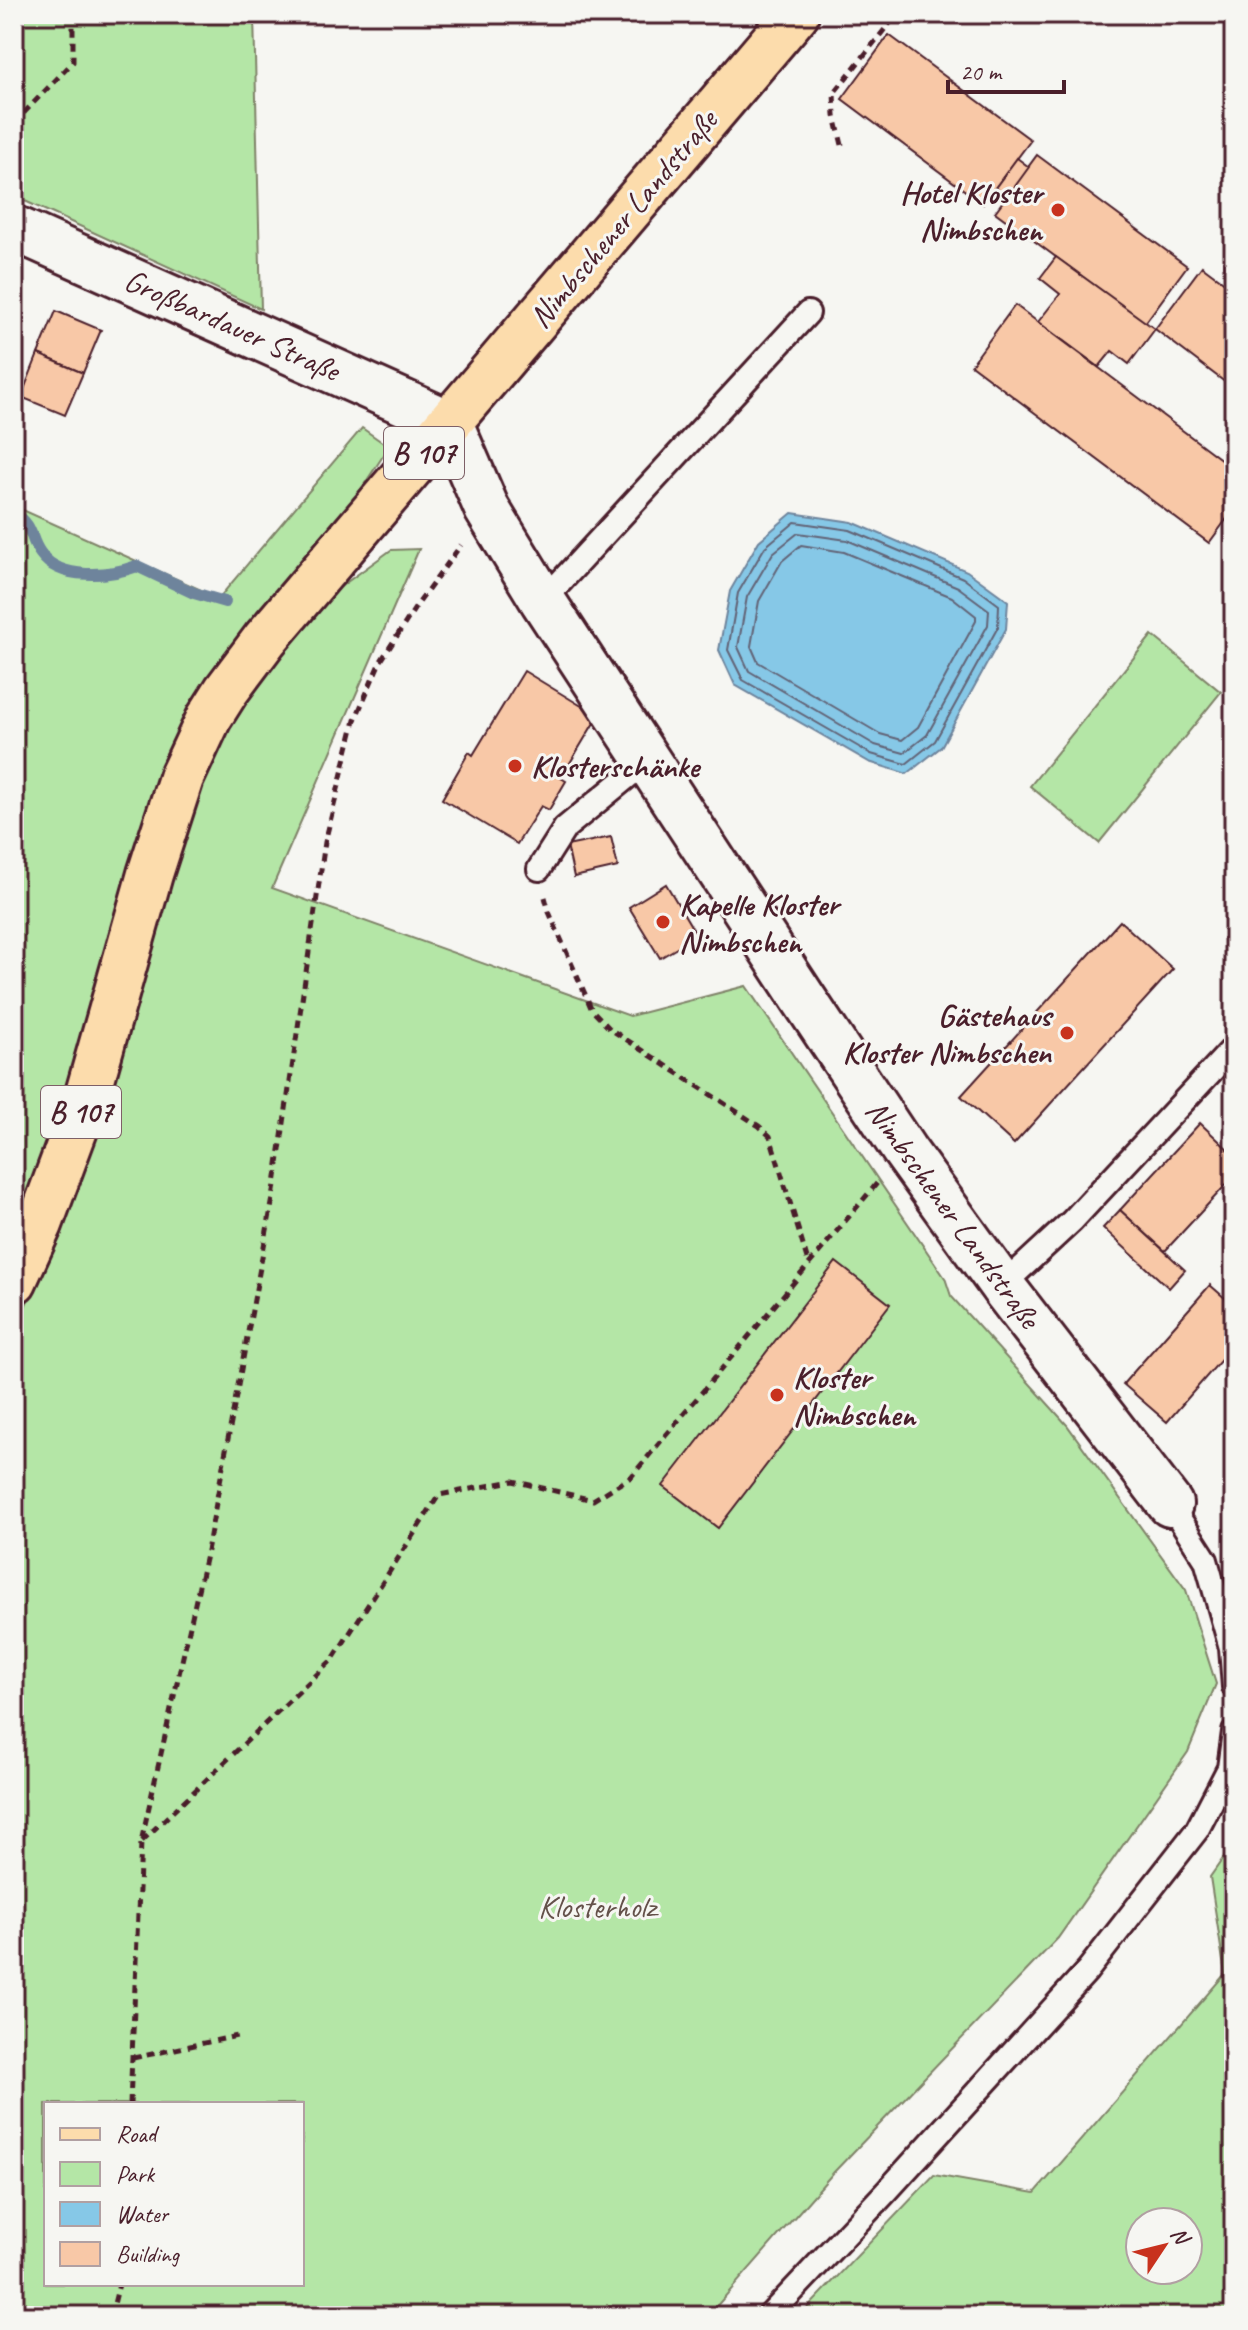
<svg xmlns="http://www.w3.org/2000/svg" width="1248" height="2330" font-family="Caveat,sans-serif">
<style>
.green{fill:#b4e6a6;stroke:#7f8268;stroke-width:2;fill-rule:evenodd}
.water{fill:#86c8e7;stroke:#6e849c;stroke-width:2}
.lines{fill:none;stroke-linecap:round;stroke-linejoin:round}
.shore{stroke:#626376;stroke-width:2}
.stream{stroke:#6e849c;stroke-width:12}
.building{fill:#f8c8a7;stroke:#4a1f2b;stroke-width:2}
.service-casing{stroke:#4a1f2b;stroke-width:28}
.minor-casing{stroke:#4a1f2b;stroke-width:50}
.primary-casing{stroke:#4a1f2b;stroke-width:50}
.path{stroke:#4a1f2b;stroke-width:5;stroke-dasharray:8 6;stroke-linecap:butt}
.service{stroke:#f6f6f2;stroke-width:22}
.minor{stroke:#f6f6f2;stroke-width:44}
.primary{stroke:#fcdcac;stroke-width:44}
.poi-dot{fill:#c8321e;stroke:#f6f6f2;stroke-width:3}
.labels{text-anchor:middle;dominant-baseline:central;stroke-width:6;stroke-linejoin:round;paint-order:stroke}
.shield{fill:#f6f6f2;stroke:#7e6067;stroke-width:2}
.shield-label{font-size:30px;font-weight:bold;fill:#4a1f2b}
.poi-label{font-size:32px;font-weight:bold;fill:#4a1f2b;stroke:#f6f6f2;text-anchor:start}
.street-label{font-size:32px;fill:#4a1f2b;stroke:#f6f6f2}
.park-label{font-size:32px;fill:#64514a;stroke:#f6f6f2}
</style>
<rect width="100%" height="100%" fill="#f6f6f2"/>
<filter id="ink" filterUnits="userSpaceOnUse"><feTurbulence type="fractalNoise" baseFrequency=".0125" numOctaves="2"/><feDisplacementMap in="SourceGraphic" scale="16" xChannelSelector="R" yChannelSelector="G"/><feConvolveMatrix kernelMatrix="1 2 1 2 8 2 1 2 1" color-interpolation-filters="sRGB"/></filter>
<g filter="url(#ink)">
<g class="green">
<path d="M14,14H254L261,309L14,196Z"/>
<path d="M362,428L389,447L340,521L249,626L14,1228V506L219,598Z"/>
<path d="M419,549L272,888L630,1016L746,986L945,1278L951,1296L1067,1425L1186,1590L1216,1684L1188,1752L1058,1938L834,2172L708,2316H14V1331L59,1232L199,784L226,727L321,601L391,550ZM46,2104H302V2284H46Z"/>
<path d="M1152,635L1221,692L1099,843L1030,786Z"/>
<path d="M1234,1843V2316H800L934,2175L1035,2193L1225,1974L1210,1877ZM1188,2222V2270H1140V2222Z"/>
</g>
<path class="water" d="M792,513L852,522L967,571L1008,601L1006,629L941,747L907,774L869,762L735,685L719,650L730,591L759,541Z"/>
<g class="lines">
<g class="shore">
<path d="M795,522L850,530L963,578L999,605L998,627L935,741L906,764L871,754L743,680L728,650L738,593L765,547Z"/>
<path d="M798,533L847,540L958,587L989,610L988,625L927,735L904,753L875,745L749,671L738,647L747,597L773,553Z"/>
<path d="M801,545L844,552L952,597L976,616V621L918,727L902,740L880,734L758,662L751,646L759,601L782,561Z"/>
</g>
<path class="stream" d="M14,513C36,528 28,537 41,554C60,581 110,576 137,566L194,593L225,602"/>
</g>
<g class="building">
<path d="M889,35L1031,140L983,204L842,99Z"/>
<path d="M1037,155L1187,266L1145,323L995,212Z"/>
<path d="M1017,158L1029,167L1008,196L995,188Z"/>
<path d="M1056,257L1155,329L1129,364L1112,351L1099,367L1038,322L1060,294L1040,278Z"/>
<path d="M1202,266L1234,290V389L1155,329Z"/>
<path d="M1015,305L1234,469V509L1209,543L971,365Z"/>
<path d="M56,311L101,330L83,373L38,354Z"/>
<path d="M38,354L83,373L65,415L21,397Z"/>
<path d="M524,671L598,716L561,778L566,781L549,810L541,806L517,844L442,799L469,752L473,755Z"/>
<path d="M611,837L618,867L574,877L567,846Z"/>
<path d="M666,884L697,936L660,958L629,907Z"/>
<path d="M1120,921L1173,969L1014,1144L961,1096Z"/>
<path d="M1200,1123L1234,1155V1176L1165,1251L1120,1210Z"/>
<path d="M1120,1210L1185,1270L1169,1288L1103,1228Z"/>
<path d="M836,1262L890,1304L718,1528L663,1486Z"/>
<path d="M1210,1285L1234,1306V1345L1167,1422L1123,1384Z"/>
</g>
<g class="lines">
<defs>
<g id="service">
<path d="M543,601L808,313"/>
<path d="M539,869L565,828L648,760"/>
<path d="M1002,1286L1072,1221L1234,1047"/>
<path d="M1170,1504L1206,1560L1231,1648L1234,1687"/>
<path d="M769,2316L886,2192L1087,1971L1197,1830L1229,1768L1234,1732"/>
</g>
<path id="minor" d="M14,228L450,423L487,509L543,601L805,1001L904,1150L1002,1286L1170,1504"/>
<path id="primary" d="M14,1281L40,1224L87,1097L150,874L181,778L209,718L226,691L265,639L796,14"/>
</defs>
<use href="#service" class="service-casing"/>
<use href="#minor" class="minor-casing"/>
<use href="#primary" class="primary-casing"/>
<g class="path">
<path d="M14,123L73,62V14"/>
<path d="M842,145L835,116L834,93L897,14"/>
<path d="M545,897L549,912L592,1010L610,1029L759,1126L770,1136L808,1262"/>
<path d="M142,1841L333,1659L439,1495L513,1481L593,1500L631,1477L878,1182"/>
<path d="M133,2058L242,2035"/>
<path d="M130,2104L141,1842L208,1546L273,1198L325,842L355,720L379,664L415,608L461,545"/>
<path d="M111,2316L119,2284"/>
</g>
<use href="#service" class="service"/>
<use href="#minor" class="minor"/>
<use href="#primary" class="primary"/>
</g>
</g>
<g class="poi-dot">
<circle cx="1058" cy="210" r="8"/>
<circle cx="515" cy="766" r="8"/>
<circle cx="663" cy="922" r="8"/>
<circle cx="1067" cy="1033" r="8"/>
<circle cx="777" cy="1395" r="8"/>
</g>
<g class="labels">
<g class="shield">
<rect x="384" y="427" width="80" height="52" rx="6"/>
<rect x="41" y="1086" width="80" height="52" rx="6"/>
</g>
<g class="shield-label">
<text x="424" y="453">B 107</text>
<text x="81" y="1112">B 107</text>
</g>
<g class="poi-label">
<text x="1042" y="192" text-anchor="end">Hotel Kloster<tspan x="1042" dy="37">Nimbschen</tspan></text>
<text x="531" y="766">Klosterschänke</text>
<text x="679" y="904">Kapelle Kloster<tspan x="679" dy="37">Nimbschen</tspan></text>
<text x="1051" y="1015" text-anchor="end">Gästehaus<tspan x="1051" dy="37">Kloster Nimbschen</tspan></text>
<text x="793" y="1377">Kloster<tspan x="793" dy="37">Nimbschen</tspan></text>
</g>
<g class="street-label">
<text transform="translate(623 219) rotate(-50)">Nimbschener Landstraße</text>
<text transform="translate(232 325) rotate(24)">Großbardauer Straße</text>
<text transform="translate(953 1214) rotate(54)">Nimbschener Landstraße</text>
</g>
<g class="park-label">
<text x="597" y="1906">Klosterholz</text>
</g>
</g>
<rect width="1248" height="2330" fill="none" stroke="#f6f6f2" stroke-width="48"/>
<rect x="24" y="24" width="1200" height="2282" fill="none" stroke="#4a1f2b" stroke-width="3" filter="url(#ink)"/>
<rect x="44" y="2102" width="260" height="184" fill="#f6f6f2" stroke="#b1a0a2" stroke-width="2"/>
<rect x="60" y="2128" width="40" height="12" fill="#fcdcac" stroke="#b1a0a2" stroke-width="2"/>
<text x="116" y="2142" font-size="24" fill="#4a1f2b">Road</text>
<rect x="60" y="2162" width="40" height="24" fill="#b4e6a6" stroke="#b1a0a2" stroke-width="2"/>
<text x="116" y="2182" font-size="24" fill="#4a1f2b">Park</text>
<rect x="60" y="2202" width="40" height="24" fill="#86c8e7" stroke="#b1a0a2" stroke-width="2"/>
<text x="116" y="2222" font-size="24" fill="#4a1f2b">Water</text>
<rect x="60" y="2242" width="40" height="24" fill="#f8c8a7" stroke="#b1a0a2" stroke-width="2"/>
<text x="116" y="2262" font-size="24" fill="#4a1f2b">Building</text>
<g transform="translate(1164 2246) rotate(55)"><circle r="38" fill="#f6f6f2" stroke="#b1a0a2" stroke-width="2"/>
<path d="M0-6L14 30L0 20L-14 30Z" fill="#c8321e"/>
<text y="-12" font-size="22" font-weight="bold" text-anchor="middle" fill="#4a1f2b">N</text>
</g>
<path d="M948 80v12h116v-12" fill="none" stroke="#4a1f2b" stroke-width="4"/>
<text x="960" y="80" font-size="24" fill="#4a1f2b" stroke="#f6f6f2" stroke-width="6" paint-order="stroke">20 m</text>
</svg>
